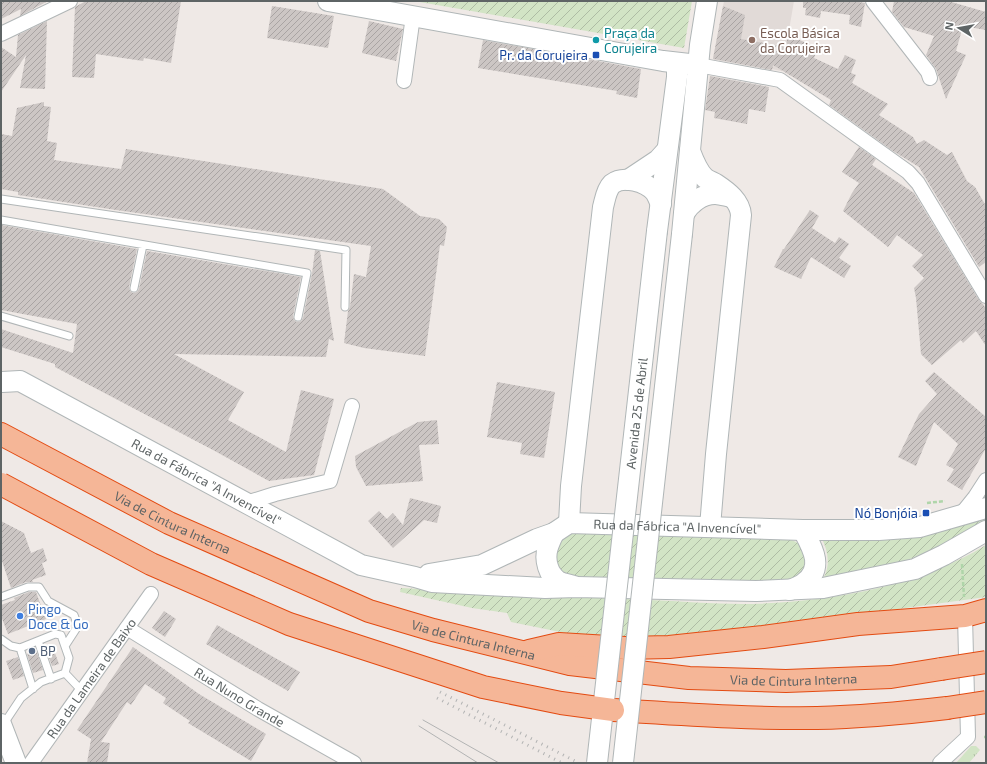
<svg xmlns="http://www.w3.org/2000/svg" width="987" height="764" font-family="'Exo 2',sans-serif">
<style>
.education{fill:#e1dad7}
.grass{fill:url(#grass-tufts)}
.garden{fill:url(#garden-furrows)}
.building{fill:url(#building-hatch)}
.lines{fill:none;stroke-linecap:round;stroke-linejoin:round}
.lane-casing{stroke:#b1b6b7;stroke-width:9}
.street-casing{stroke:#b1b6b7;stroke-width:16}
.secondary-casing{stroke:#b0b6b7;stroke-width:22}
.highway-casing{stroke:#e34b12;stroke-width:24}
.path{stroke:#afd5a9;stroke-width:2.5;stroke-dasharray:4 2;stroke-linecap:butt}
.lane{stroke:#fff;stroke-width:7}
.street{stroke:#fff;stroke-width:14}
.secondary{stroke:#fff;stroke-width:20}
.highway{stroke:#f5b697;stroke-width:22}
.tram{stroke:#b2b3b3;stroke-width:1}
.rail{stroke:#b2b3b3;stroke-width:3;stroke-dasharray:1 5;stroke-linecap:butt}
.secondary-bridge-casing{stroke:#b0b6b7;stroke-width:22;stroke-linecap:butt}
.highway-bridge-casing{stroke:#e34b12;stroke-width:24;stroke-linecap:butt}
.secondary-bridge{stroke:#fff;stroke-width:20}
.highway-bridge{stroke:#f5b697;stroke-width:22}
.culture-dot{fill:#0f9aa8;stroke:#fff;stroke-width:1.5}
.education-dot{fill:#8d6e63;stroke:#fff;stroke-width:1.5}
.transit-dot{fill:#1a4fb4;stroke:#fff;stroke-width:1.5}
.shop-dot{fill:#3f7fe0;stroke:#fff;stroke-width:1.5}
.service-dot{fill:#5c6f8a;stroke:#fff;stroke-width:1.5}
.labels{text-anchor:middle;stroke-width:4;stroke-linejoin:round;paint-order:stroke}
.culture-label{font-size:13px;fill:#0d838f;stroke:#fff;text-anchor:start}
.education-label{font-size:13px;fill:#785e54;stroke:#fff;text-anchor:start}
.transit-label{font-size:13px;fill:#164399;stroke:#fff;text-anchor:end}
.street-label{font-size:13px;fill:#5e6465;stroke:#fff}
.shop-label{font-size:13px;fill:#366cbe;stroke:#fff;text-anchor:start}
.service-label{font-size:13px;fill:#4e5e75;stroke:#fff;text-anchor:start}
</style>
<defs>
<pattern id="grass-tufts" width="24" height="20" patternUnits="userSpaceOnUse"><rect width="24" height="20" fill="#d2e4c5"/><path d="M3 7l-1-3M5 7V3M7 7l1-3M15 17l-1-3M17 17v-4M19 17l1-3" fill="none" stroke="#aebca4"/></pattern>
<pattern id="garden-furrows" width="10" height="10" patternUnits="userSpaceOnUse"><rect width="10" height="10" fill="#d2e4c5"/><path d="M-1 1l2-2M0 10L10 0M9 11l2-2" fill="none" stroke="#aebca4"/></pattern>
<pattern id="building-hatch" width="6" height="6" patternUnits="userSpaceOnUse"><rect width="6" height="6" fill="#ccc6c4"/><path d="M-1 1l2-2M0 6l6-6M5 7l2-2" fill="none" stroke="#a9a4a3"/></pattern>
</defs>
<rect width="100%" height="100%" fill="#efe9e6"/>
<path class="education" d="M724 1H794L782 71 713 58Z"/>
<path class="grass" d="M971 746H976L980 750 969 763H956Z"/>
<path class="garden" d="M414 1H692L684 48Z
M986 512V521L936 548 884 570 821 582C831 568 829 552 821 537Z
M579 530 784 538C787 539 793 540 796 542 809 550 808 569 797 579 794 581 789 582 785 583L572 577C554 570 556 565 553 548L562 536Z
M986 545V597L759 628 646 639 570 634 511 622 507 613 472 608 400 592 401 588C484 592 566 597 649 600 680 601 711 604 742 604 824 603 916 588 986 545Z"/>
<path class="building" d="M1 1H48L20 16 21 9 1 19Z
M86 1H181L171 63 144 58 143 61 96 54 94 78 72 77 75 7Z
M803 1H853L865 3 861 27 849 24 850 15 821 11 820 18 805 15 806 8H803Z
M894 1H948L986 12V30L963 26 956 51 966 55 946 99 936 69 926 55 934 36 904 27 892 12Z
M272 6 334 16 328 48 267 38Z
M723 6 745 15 741 39 786 47 788 35 818 48 814 58 838 69 845 55 856 60 851 73 856 75 852 83 888 104 879 115 913 137 917 144 924 140 947 155 952 152 967 181 975 187 986 206V262L979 267 919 167 893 151 829 105 831 100 773 65 772 70 713 59Z
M47 21 45 89 20 88 26 55 1 92V47L16 57 18 35Z
M369 21 403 29 396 61 362 53Z
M483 40 641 69 637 98 616 94 617 91 478 68Z
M710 76 769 87 765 112 749 109 747 124 714 118 715 112 705 110Z
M44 102V106L51 107 47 141 57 143 54 160 121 169 126 149 242 167 383 189 420 216 439 219 447 227 444 246 440 245 425 356 364 348 344 343 348 311 350 307 354 274 366 277 371 246 116 210 18 195V192L1 189V134L12 136 17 108Z
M859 147 876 159 872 165 914 193 979 300 983 304 986 309V346L976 331 963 343 961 340 932 365 921 354 916 298 914 288 924 278 912 266 923 255 897 235 888 247 843 211 852 193 859 183 842 172Z
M810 210 819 216 812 228 835 243 839 237 849 244 839 258 851 266 844 278 811 257 801 279 774 267 783 249H784Z
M1 225 137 249 129 287 130 291 133 293 137 292 139 289 147 251 301 277 293 316 294 320 297 322 301 321 303 318 312 274 315 250 320 251 334 341 329 339 326 357 174 354 244 392 228 420 286 452 301 390 334 399 314 475 269 481 213 450 55 367V364L1 347V329L73 353 77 324 1 310Z
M934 372 986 417V448L962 490 947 481 954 469 946 465 958 444 934 422 916 466 898 457 919 414 937 394 925 381Z
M497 382 555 392 544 458 520 454 522 443 487 437Z
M437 420 439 444 419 445 423 481 366 486 356 467 355 456 418 422Z
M410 498 441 506 437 523 424 520 393 548 368 521 379 511 387 519 393 513 403 525Z
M1 521 24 533 31 553 43 548 47 561 42 563 46 575 32 580 33 582H26L11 588 1 558Z
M29 592H36L46 619 8 634 1 616V605L15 600 14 598Z
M164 611 176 619 165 637 152 628Z
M217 625 300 672 288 691 206 644Z
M52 645 59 664 52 666 45 647Z
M133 647 199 694 266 734 251 761 188 723 190 721 163 703 166 698 145 684 131 705 127 702 101 742 110 743 107 763H87L91 739 77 730Z
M36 650 43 670 33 673 27 654Z
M18 657 24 676 13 680 6 661Z"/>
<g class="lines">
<g class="lane-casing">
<path id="lane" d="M1 199 346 250 345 307
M1 220 307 273 298 317
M134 288 143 245
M1 316 69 336
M1 597 28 587H39L48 601 74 615 78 626 65 646
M1 639 11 646 20 648 55 634 61 635 69 658 65 673 41 682 21 698 3 725
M38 641 51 679
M20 648 33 689
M65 673 82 691"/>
</g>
<g class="street-casing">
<g id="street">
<path d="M873 1 928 72 930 78"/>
<path d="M1 34 70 1"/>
<path d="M698 65 780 80 908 172 918 183 986 296"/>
<path d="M404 81 413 16"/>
<path d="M246 503 275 494 330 481 352 406"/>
<path d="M959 517 975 497 986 480"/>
<path id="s1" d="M127 628 258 709 354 763"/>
<path id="s2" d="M31 763 151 594"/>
<path d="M940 763 968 737 965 616H972"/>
</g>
</g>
<g class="secondary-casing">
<g id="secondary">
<path d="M328 1 663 61 698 65"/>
<path d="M690 151C693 159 698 172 705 178 709 181 713 182 716 184 728 192 740 201 741 215L716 454 710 527"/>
<path d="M628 180 658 160 667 150"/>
<path d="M684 214C690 203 702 194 715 194 720 194 726 196 731 197"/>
<path d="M657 231 677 77V63"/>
<path d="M682 234 700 45 707 1"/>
<path id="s3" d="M2 382 20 381 361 565 415 577 432 582 545 588 576 587 756 591 823 588 915 569 944 555 986 531"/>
<path d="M569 523 571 486 603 207C605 200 606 190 612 184 624 175 646 182 655 192 657 195 659 200 661 204"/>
<path d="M554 533C547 547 543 557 550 572 552 575 555 579 558 581 563 584 569 584 574 586"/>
<path id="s4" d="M429 574 482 565 537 539 554 533 569 523 803 530H879L920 527 986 508"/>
<path d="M790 590C795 588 800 586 804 583 825 568 812 547 803 530"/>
<path d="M1 724 16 763"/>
</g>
</g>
<g class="highway-casing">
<g id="highway">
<path id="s5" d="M1 434 169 523 369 611 433 630 570 664 689 678 786 681 891 677 941 669"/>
<path d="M529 651 559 644 625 648 669 647 763 637 858 624 965 616 986 610"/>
<path d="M613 710C681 714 749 719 817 718 860 717 904 713 947 708"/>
</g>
</g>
<path class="path" d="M927 503 945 501
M962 564 964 597
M984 737H986"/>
<use href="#lane" class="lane"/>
<use href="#street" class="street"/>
<use href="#secondary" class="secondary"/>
<use href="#highway" class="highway"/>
<path class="tram" d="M423 720 499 763
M419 726 478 763"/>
<path class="rail" d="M440 692 579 763
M437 698 562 763"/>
<g class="secondary-bridge-casing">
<g id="secondary-bridge">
<path id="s6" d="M597 763 657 231"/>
<path d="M623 763 682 234"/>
</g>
</g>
<g class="highway-bridge-casing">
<path id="highway-bridge" d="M1 484 151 564 289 624 483 687 561 703 613 710
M941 669 986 662
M947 708 986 702"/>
</g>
<use href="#secondary-bridge" class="secondary-bridge"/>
<use href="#highway-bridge" class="highway-bridge"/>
</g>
<circle class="culture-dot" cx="596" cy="40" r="4"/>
<circle class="education-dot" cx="752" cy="40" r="4"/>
<g class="transit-dot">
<rect x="592" y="51" width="8" height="8" rx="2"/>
<rect x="922" y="509" width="8" height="8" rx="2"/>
</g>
<circle class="shop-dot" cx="20" cy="616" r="4"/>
<circle class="service-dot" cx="32" cy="651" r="4"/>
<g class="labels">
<g class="culture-label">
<text x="604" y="38">Praça da<tspan x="604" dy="15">Corujeira</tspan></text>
</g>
<g class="education-label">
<text x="760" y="38">Escola Básica<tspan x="760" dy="15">da Corujeira</tspan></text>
</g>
<g class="transit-label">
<text x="588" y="60">Pr. da Corujeira</text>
<text x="918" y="518">Nó Bonjóia</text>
</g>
<g class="street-label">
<text dy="5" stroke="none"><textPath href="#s6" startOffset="352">Avenida 25 de Abril</textPath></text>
<text dy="5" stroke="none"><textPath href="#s3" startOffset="230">Rua da Fábrica "A Invencível"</textPath></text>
<text dy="5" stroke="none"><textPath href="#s5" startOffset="193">Via de Cintura Interna</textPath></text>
<text dy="5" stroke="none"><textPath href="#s4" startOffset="259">Rua da Fábrica "A Invencível"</textPath></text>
<text dy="5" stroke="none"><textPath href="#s5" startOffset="517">Via de Cintura Interna</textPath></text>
<text dy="5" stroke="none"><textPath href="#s2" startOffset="104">Rua da Lameira de Baixo</textPath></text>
<text dy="5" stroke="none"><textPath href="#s5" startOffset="841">Via de Cintura Interna</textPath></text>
<text dy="5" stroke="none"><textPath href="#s1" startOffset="132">Rua Nuno Grande</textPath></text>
</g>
<g class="shop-label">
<text x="28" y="614">Pingo<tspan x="28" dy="15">Doce &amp; Go</tspan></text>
</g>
<g class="service-label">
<text x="40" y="656">BP</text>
</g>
</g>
<rect width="987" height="764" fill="none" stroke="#5e6465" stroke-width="4"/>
<g transform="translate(959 28) rotate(281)" stroke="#ffffff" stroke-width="3" paint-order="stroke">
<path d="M0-3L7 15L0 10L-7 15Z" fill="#5e6465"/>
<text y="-6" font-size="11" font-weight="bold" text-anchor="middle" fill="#5e6465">N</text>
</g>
</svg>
